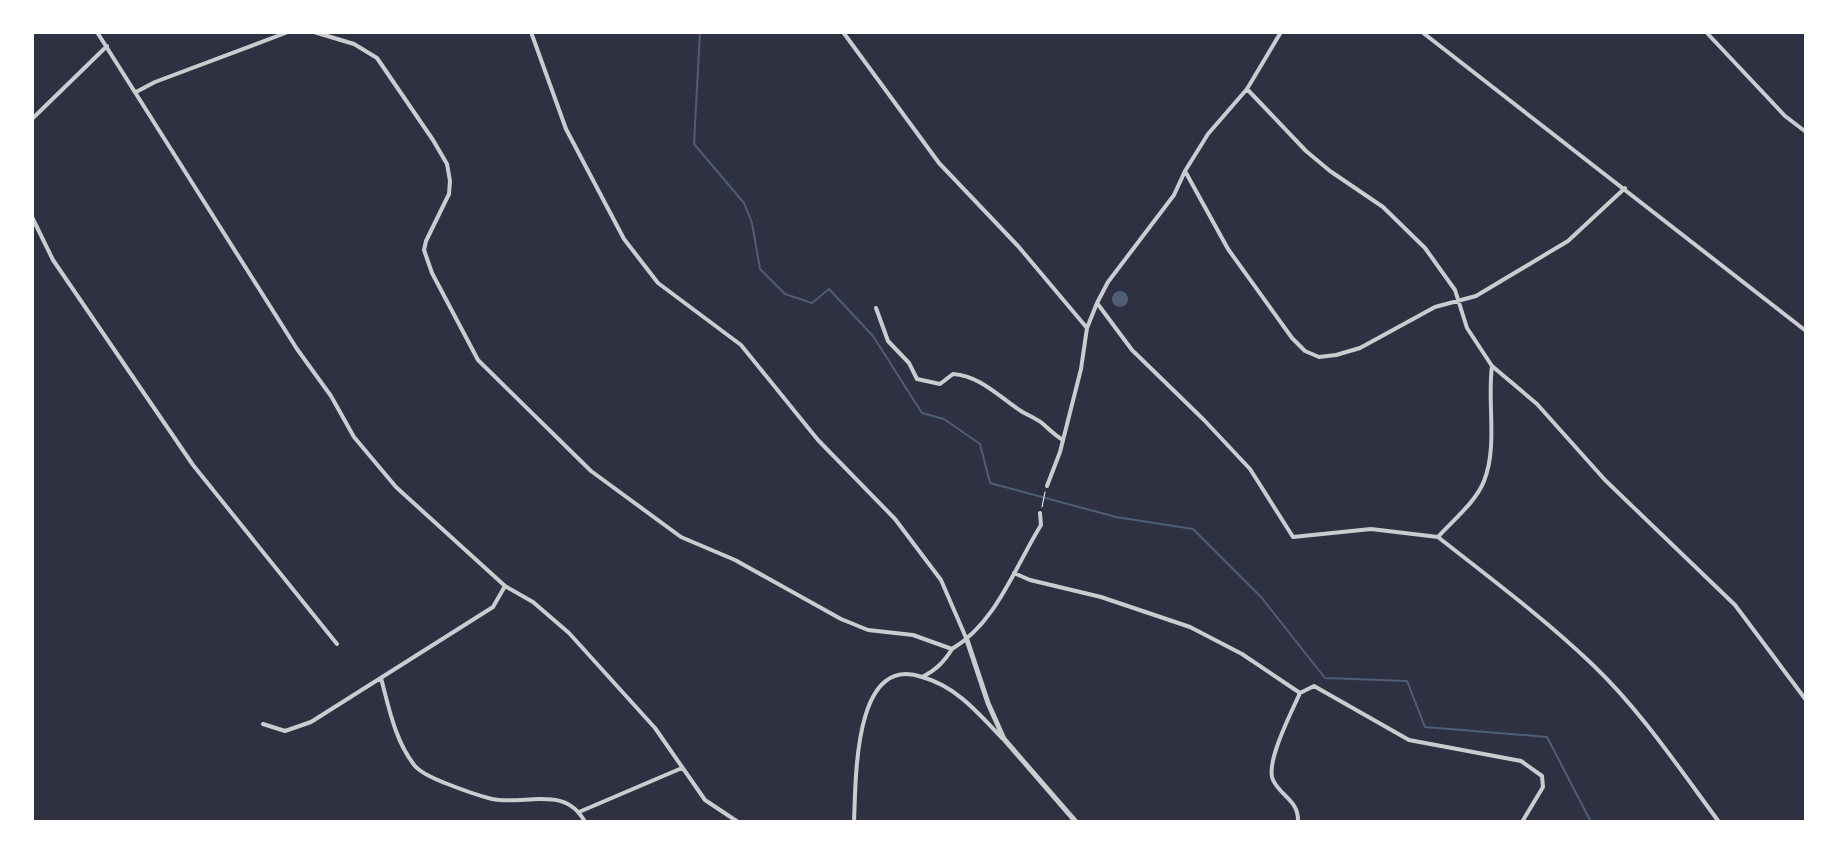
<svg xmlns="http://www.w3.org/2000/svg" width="1838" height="854" font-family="'Fira Sans',sans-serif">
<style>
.water{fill:#4f5d75}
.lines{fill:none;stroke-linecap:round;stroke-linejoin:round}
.stream{stroke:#4f5d75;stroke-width:2}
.path{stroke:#fff;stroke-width:1}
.minor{stroke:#caccd0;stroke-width:4}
.tertiary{stroke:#caccd0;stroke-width:5}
</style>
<rect width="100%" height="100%" fill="#2d3142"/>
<path class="water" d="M1112 299a8 8 0 1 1 16 0a8 8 0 1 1-16 0Z"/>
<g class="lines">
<path class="stream" d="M700 32 694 144 744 203 752 223 760 269 785 294 812 303 829 289 873 336 922 413 944 419 980 444 990 483 1116 517 1193 529 1261 597 1325 678 1407 681 1425 727 1547 737 1591 822"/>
<path class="path" d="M1042 507 1045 492"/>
<path class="minor" d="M97 32 297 349 331 396 354 437 396 487 505 586 533 602 569 633 655 728 705 800 738 822
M314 32 354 44 377 58 433 140 447 164 450 181 449 194 426 241 424 250 432 273 478 360 591 471 681 537 735 560 841 619 868 630 913 635 952 649C996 623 1015 567 1041 525L1040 513
M531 32 566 129 624 239 658 283 741 345 818 440 895 519 941 580 967 640
M843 32 939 163 1018 246 1087 328
M1422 32 1806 331
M1706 32 1785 116 1806 132
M1247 89 1306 151 1330 171 1383 207 1425 248 1455 290 1467 328 1492 366 1537 404 1605 480 1735 605 1806 700
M136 92 155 82 288 32
M32 119 107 46
M1185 171 1228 249 1292 338 1305 351 1319 357 1336 355 1360 348 1435 307 1476 296 1568 241 1625 188
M32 217 53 260 193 465 337 644
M1097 303 1132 350 1204 420 1250 469 1293 537 1371 529 1438 537 1443 541C1494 581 1546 620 1593 665 1641 711 1679 768 1719 822
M876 308 888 341 909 363 917 379 940 384 953 374C981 376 999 397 1021 411 1027 415 1036 418 1042 423 1049 429 1054 435 1063 440
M1047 486 1060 452 1081 369 1087 328 1097 303 1108 282 1174 195 1185 171 1208 134 1247 89 1281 32
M1438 537C1452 521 1476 502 1484 481 1498 446 1487 402 1492 366
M1014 573 1030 580 1101 597 1190 627 1242 654 1300 693 1314 686 1409 740 1521 761 1542 776 1543 787 1522 822
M922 677C956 686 979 714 1002 738
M381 678C389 708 395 741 415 766 422 774 435 779 445 783 460 789 476 795 492 799 524 806 565 784 585 822
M263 724 285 731 311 722 493 607 505 586
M579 812 682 768
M854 822C856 781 853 653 922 677 936 670 944 662 952 649
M1298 822C1299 800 1281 797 1273 780 1265 763 1292 711 1300 693"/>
<path class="tertiary" d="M967 640 988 703 1004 739 1076 822"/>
</g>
<rect width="1838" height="854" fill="none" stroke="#ffffff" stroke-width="68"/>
</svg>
